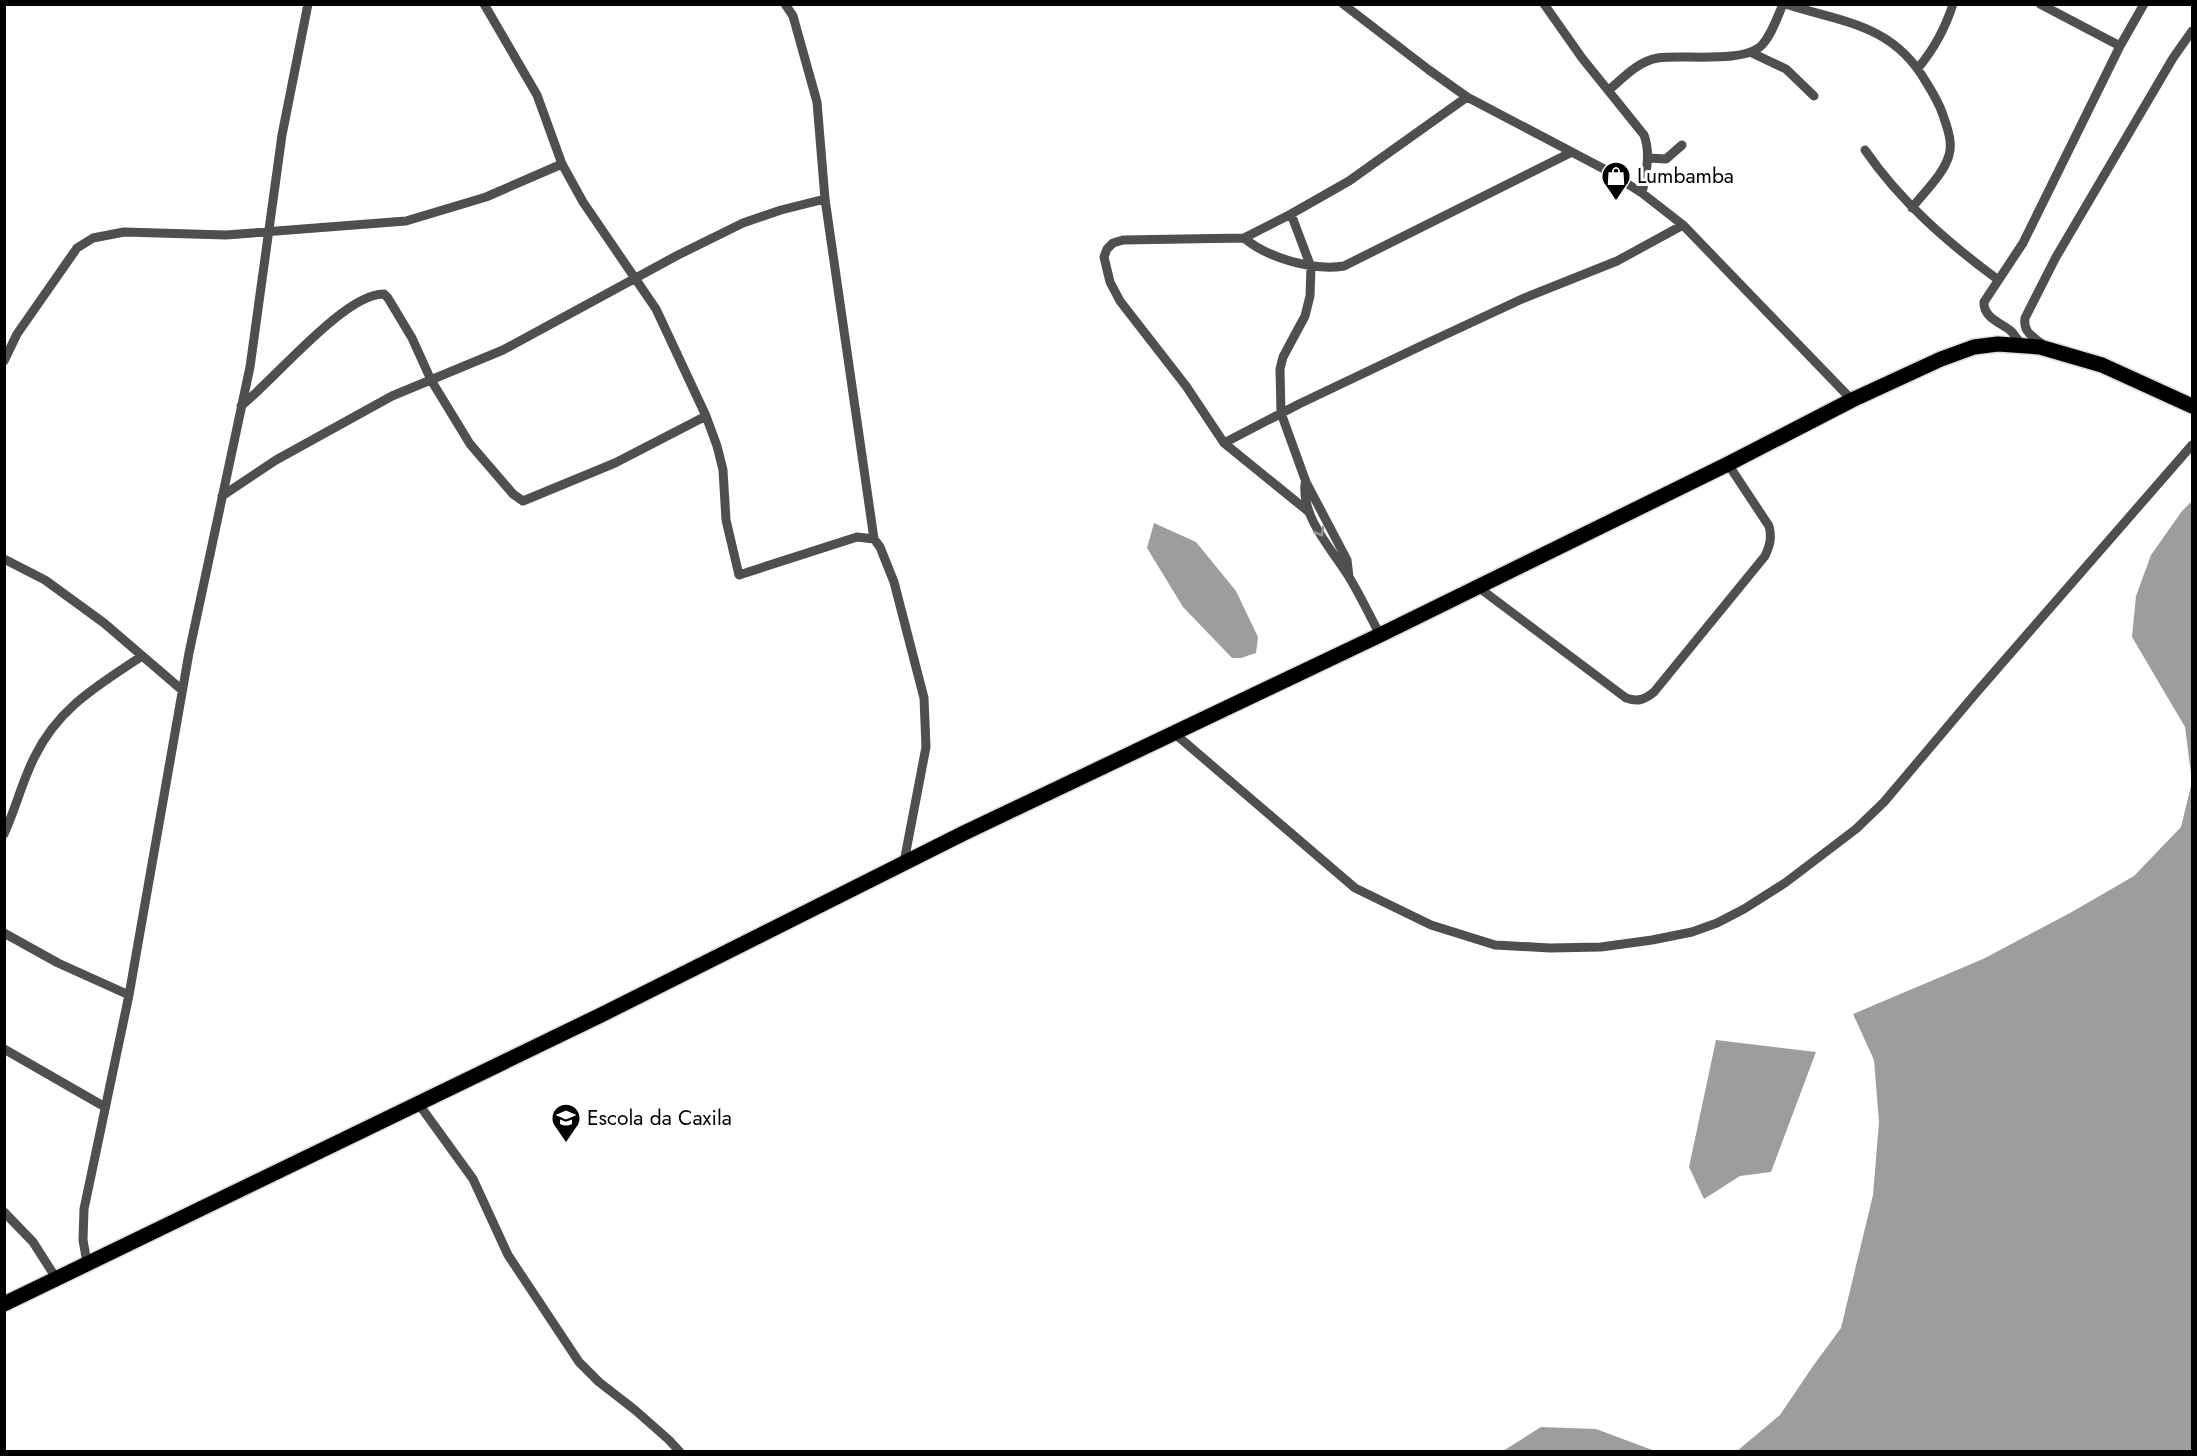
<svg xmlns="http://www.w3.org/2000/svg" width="2197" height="1456" font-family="Jost,sans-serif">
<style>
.water{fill:#9d9d9d}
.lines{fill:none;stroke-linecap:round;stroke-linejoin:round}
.primary-casing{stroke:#dbdbdb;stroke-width:18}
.street{stroke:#4f4f4f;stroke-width:9}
.primary{stroke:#000;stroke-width:15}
.oneway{stroke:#959595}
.labels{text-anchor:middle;stroke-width:6;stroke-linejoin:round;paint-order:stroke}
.poi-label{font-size:21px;fill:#000;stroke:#fff;text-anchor:start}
</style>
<rect width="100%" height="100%" fill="#fff"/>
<path class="water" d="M2192 501V1451H1737L1780 1415 1813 1366 1841 1328 1873 1195 1879 1122 1874 1060 1853 1014 1983 959 2070 913 2134 876 2181 827 2192 782 2185 727 2132 637 2136 596 2151 555 2182 511Z
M1154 523 1196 542 1236 591 1258 637 1256 653 1241 658H1232L1183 607 1147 548Z
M1716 1040 1816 1052 1771 1172 1740 1176 1704 1199 1689 1167Z
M1541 1427 1596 1429 1655 1451H1503Z"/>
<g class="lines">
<g class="primary-casing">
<path id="primary" d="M4 1304 601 1015 964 833 1380 635 1728 464 1852 400 1941 359 1974 347 1998 344 2040 347 2102 365 2192 406"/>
</g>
<path class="street" d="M484 4 537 95 562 164 583 202 656 309 706 416 717 446 723 470 726 520 739 575 857 537 874 539 880 547 894 582 924 698 926 747 904 862
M785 4 793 16 817 102 825 199 874 539
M1343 4 1429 70 1467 97 1604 169 1642 193 1683 225 1852 400
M1544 4 1582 58 1644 135C1651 154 1646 173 1642 193
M1785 4C1842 22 1893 24 1926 82 1933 93 1939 103 1943 115 1947 127 1953 142 1949 155 1944 174 1924 192 1912 208
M2040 4 2120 46
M1750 52 1786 69 1814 96
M1918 68C1935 48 1945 29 1953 4
M1609 90C1623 78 1638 61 1658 58 1682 54 1744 64 1762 45 1772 34 1777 18 1783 4
M1865 150C1900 201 1947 242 1997 279
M1648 158 1666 159 1682 145
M1291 214 1311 267 1310 296 1305 316 1283 357 1280 369 1281 413 1306 482 1347 560 1349 577
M1244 238C1268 258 1313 271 1344 266L1572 152
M2021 344C2018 340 2015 336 2012 332 2002 323 1983 318 1984 302L2023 243 2120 46 2144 4
M2043 345C2033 336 2023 333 2025 318L2056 257 2173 58 2192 31
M4 361 17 334 77 248 93 238 124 232 226 235 406 221 486 197 562 164
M241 406C274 380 345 293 384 294L388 298 412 338 431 380 470 444 513 494 523 501 615 463 706 416
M1224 443 1299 404 1423 345 1522 299 1617 261 1683 225
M1305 484C1302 519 1332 549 1349 577 1360 595 1370 616 1380 635
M222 496 276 460 392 396 503 350 678 255 743 223 781 210 825 199
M1309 512 1224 443 1186 386 1120 301 1110 282 1104 257 1107 249 1113 243 1123 240 1244 238 1291 214 1349 181 1467 97
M4 559 45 580 104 623 182 690
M1478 587 1626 698C1638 702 1644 700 1654 692L1765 556C1770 545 1772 538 1769 526L1728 464
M1174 733 1355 888 1431 925 1495 945 1550 948 1601 947 1652 940 1692 932 1717 923 1744 909 1785 883 1856 829 1884 802 1976 693 2192 445
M4 834C16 808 22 781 35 756 59 707 99 685 142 656
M4 933 58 963 129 995
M4 1049 105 1107
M418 1103 473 1179 508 1255 579 1362 599 1382 635 1410 669 1440 680 1452
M4 1212 33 1242 56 1278
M87 1263 83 1240 84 1209 129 995 189 653 250 367 282 135 308 4"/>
<use href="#primary" class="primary"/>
</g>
<defs><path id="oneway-chevron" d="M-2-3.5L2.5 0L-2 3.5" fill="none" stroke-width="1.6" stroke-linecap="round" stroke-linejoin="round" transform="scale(1.5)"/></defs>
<use class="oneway" href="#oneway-chevron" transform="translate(1320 532) rotate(61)"/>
<defs>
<g id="shop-pin" transform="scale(1.5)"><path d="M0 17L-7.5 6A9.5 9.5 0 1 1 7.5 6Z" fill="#000" stroke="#fff"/><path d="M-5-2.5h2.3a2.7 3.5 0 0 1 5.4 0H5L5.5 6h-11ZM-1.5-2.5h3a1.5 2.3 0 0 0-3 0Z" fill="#fff"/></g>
<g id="school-pin" transform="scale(1.5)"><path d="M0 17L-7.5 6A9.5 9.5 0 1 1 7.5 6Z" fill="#000" stroke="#fff"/><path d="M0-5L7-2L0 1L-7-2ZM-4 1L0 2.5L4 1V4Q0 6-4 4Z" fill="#fff"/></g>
</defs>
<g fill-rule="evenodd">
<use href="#shop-pin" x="1616" y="176"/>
<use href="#school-pin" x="566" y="1118"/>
</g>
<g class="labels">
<g class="poi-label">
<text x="1637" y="183">Lumbamba</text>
<text x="587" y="1125">Escola da Caxila</text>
</g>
</g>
<rect width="2197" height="1456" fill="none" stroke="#000000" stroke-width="12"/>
</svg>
